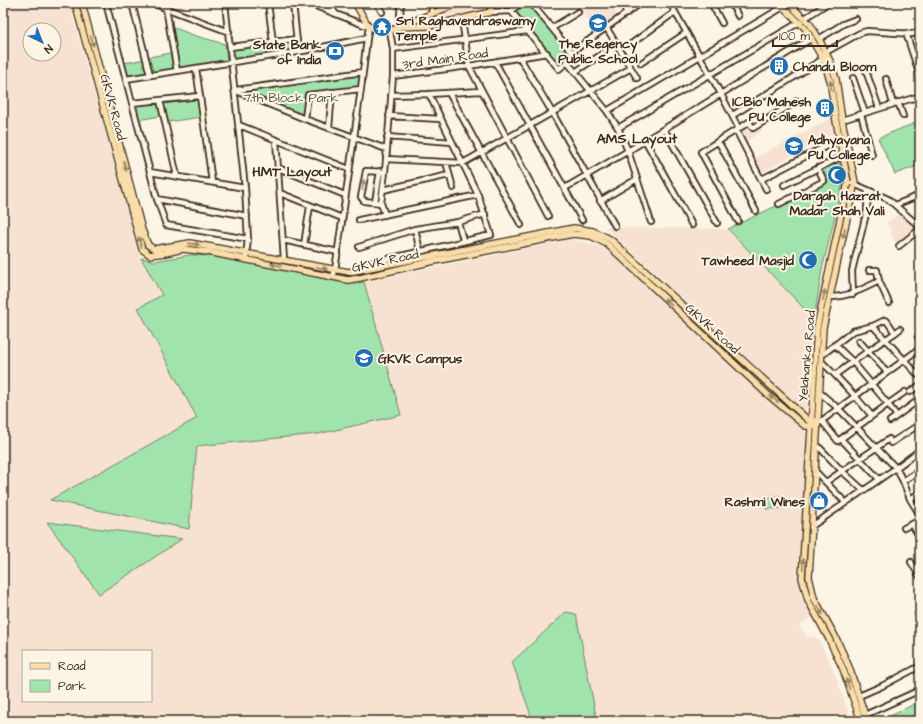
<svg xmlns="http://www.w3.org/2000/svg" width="923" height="724" font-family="'Architects Daughter',sans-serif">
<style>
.built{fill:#f7e2d1;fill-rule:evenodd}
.green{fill:#a1e3ad;stroke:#6e8666}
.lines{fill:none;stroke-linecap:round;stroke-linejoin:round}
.minor-casing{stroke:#3b2a1e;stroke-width:8}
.major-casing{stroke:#3b2a1e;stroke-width:8}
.minor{stroke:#fcf5e5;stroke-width:4.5}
.major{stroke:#f9deab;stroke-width:5.5}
.oneway{fill:#9a8464}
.oneway2{fill:#9c9082}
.labels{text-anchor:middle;stroke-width:4;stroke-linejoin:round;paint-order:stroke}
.poi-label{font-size:13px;font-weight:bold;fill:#3b2a1e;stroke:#fcf5e5;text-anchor:start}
.street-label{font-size:13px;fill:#3b2a1e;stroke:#fcf5e5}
.park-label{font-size:13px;fill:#545842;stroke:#fcf5e5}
.neighbourhood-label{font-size:14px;font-weight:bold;fill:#3b2a1e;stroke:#fcf5e5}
</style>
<rect width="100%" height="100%" fill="#fcf5e5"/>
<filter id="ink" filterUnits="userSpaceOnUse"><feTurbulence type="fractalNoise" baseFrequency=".025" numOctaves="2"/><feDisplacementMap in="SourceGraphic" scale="8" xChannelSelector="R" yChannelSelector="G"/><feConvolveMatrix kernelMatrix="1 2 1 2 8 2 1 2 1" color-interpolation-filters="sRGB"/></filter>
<g filter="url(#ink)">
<path class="built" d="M3 3H69L141 258 154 261 190 255 212 256 352 284 571 239 603 247 806 433 799 577 801 596 812 617 799 626 807 636 818 638 830 661 852 721H3ZM30 30H54V54H30ZM23 651H151V701H23Z
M468 3H487L488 10 435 19V16Z
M579 3H610L617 15 594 31Z
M831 118 833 134 762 172 754 158Z
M748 125 751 130 759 126 762 131 747 141 740 130Z
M901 212 920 229V248L912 238 899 249 890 234 893 232 886 223Z
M605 227 728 229 814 319 806 413Z"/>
<path class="green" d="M523 3H529L572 55 560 65 515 10Z
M172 27 196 36 225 44 227 61 178 68Z
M296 40 297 52 233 59 232 48Z
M171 53 174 68 152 73 149 57Z
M145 59 148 72 126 77 124 63Z
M361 73 360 88 307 94 304 117 239 91Z
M199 99 201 117 168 122 164 104Z
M159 100 161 116 138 120 135 104Z
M920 121V165L895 174 878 138Z
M838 160 843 177 842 187 822 270 814 319 728 229 826 182 821 168Z
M190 255 212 256 352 284 364 282 401 415 318 434 197 446 189 529 50 500 197 418 138 308 162 295 141 258 154 261Z
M772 496H785L786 508 766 509 765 500Z
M47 522 182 539 99 594Z
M566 612 576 614 597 721H533L512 662Z
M920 701V721H881Z"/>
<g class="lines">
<g class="minor-casing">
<path id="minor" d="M106 3 157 199 166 225 248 239
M132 3 150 75
M152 3 229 32
M225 3 245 188 248 239 246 256
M268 3 273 42
M293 3 298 52
M308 3 369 27 367 38 361 89 335 270 333 277
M329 3 335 13
M377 3 382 12
M531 3 574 55 567 62
M622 3 627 13
M670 3 721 94 739 129
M711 3 722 23
M731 3 738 16
M166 8 177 71
M511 11 521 3
M491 12 511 11 559 69 567 62 607 111 618 128 628 151 651 222
M431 14 433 3
M805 18 828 3
M462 20 469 66 548 216
M399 27 401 3
M606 27 637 78
M552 28 578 12
M906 33 920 76
M819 39 843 24 856 19
M631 44 675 12
M230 47 297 39
M393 49 528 31
M572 52 641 3
M824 53 860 33 867 31 912 34 920 32
M520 58 552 112 615 226
M495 62 582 220
M641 63 686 33
M196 68 212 182
M866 71 879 108
M575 72 602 54
M393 76 469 66 547 53
M853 78 865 113
M126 79 298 52 367 38
M886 79 893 104
M234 90 305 119 386 149
M236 90 363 72
M449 93 521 225
M391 95 429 94 481 91
M160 100 177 176
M898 102 903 116
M132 103 200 96
M607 111 783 7
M861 114 872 155
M733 115 823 59
M389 116 440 119
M305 119 308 95 361 89
M842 120 920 96
M239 125 349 169
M329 128 332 92
M618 128 800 22
M664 129 717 223
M736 130 766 189
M387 137 452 142
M276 140 284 260
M645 140 692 225
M718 141 756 211
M386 159 463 163 631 68
M446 162 453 188
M278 168 345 195
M150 172 245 188
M762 179 814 152 840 140
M852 183 888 199 920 227
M784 185 843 156
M565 188 628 151 812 38
M383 190 449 175
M280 193 342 218
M157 199 247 216
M600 201 637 179
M375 202 380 171
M381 203 364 201 361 197 366 171 385 172
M779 204 824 181 818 168
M895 205 920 195
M385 215 381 203 385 172 393 76V49L390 31
M359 220 478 195
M738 221 701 152 749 122 753 128 797 101
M458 222 463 240
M415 229 420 251
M283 240 338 252
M304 245 310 206
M899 246 920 229
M359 247 415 229 458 222 485 214
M362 265 491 235 478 195 429 94
M869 270H877L879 281
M853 294 852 271 867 210 868 190
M830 297C848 297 863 289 879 281L889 303
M873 326 920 377
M895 333 900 329
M920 336 918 337 920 341
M859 341 887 372
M835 345 853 362 888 404 905 392
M821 361 835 375 868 351 895 333 887 321 885 320 873 326 853 331 822 355
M910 392 920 385
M872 416 888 404 897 416
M822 421 838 441 872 416 855 396 835 375
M890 421 920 399
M820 422 915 352
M841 439 879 479
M816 444 842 471 863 490
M920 450 896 468 903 481 920 470
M815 471 845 502
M903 481 910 499
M826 482 889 439 891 443 920 424
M920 493 910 499 920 515
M920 520 912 524 920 538
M812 526 896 468 839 409 819 392
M904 528 912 524
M911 562 920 577
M918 614 920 617
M859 696 882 686 920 666
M865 715 920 690"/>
</g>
<g class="major-casing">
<path id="major" d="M75 3 142 249 150 255 165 253 183 249 208 252 348 280 360 278 430 262 573 234 591 236 607 244 767 394 805 426H817
M82 3 142 230 148 245 154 249 190 243 349 272 574 228 593 231 610 239 808 420 812 422H817
M355 3 369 27 390 31 399 27 430 26 491 12V3
M779 3 805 28 823 59 830 80 836 121 848 182 817 327 802 578 808 600 829 639 843 669 861 721
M788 3 810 24 819 39 831 63 836 79 842 120 855 182 823 328 809 577 814 598 835 636 849 667 867 721
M403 25 459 3"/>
</g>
<use href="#minor" class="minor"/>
<use href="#major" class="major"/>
</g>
<defs><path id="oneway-solid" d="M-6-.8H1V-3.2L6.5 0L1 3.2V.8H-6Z"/></defs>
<g class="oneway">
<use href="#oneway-solid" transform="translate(92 41) rotate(75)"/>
<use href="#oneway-solid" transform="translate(831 86) rotate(-99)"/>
<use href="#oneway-solid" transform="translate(125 166) rotate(75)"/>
<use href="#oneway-solid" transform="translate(844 233) rotate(102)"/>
<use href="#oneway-solid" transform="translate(140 242) rotate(-107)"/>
<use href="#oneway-solid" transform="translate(194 244) rotate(6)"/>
<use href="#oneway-solid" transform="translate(276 265) rotate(-169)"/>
<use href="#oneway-solid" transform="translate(322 268) rotate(11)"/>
<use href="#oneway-solid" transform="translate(824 295) rotate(-78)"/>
<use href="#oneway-solid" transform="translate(668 302) rotate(-137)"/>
<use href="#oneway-solid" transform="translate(774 399) rotate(-139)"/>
<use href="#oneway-solid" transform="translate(803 564) rotate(-87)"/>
<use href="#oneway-solid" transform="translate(820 610) rotate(61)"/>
<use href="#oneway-solid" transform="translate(848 684) rotate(-109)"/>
</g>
<use class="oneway2" href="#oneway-solid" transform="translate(363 185) rotate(-81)"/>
</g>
<defs>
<g id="school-disc" transform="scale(1)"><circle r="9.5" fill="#1f6fb2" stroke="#fcf5e5"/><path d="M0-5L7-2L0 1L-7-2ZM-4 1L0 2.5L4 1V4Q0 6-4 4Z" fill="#fff"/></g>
<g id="temple-disc" transform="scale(1)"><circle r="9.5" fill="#1f6fb2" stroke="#fcf5e5"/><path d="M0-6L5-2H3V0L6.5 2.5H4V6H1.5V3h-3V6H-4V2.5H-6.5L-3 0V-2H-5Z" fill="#fff"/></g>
<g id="bank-disc" transform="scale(1)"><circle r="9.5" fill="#1f6fb2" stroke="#fcf5e5"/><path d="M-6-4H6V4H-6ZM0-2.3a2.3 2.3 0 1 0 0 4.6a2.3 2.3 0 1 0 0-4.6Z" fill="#fff"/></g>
<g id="building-disc" transform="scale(1)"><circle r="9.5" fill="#1f6fb2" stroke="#fcf5e5"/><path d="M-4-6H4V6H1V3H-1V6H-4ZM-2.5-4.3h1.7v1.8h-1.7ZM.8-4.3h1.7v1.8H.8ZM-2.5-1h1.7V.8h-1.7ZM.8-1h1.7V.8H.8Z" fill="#fff"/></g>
<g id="university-disc" transform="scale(1)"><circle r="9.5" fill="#1f6fb2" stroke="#fcf5e5"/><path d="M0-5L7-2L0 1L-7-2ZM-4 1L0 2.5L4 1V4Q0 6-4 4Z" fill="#fff"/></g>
<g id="mosque-disc" transform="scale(1)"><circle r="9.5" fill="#1f6fb2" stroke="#fcf5e5"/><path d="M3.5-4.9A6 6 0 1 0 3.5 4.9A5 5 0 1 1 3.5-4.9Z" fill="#fff"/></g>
<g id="shop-disc" transform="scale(1)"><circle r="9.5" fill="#1f6fb2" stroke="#fcf5e5"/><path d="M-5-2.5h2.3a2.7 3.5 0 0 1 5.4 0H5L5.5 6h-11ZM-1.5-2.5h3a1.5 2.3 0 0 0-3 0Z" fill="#fff"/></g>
</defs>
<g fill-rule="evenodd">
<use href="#school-disc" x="598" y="23"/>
<use href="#temple-disc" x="382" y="27"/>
<use href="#bank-disc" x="335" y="51"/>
<use href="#building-disc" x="779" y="66"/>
<use href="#building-disc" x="825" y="108"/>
<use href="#university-disc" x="794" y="146"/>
<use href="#mosque-disc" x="837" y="175"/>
<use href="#mosque-disc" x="808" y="260"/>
<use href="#university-disc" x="364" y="358"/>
<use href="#shop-disc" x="819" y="501"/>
</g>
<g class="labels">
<g class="poi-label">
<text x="396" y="25">Sri Raghavendraswamy<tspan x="396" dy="15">Temple</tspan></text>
<text x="598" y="48" text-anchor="middle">The Regency<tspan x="598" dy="15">Public School</tspan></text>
<text x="321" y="49" text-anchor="end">State Bank<tspan x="321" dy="15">of India</tspan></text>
<text x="793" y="71">Chandu Bloom</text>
<text x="811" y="106" text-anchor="end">ICBio Mahesh<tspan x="811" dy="15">PU College</tspan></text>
<text x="808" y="144">Adhyayana<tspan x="808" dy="15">PU College</tspan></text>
<text x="837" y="200" text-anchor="middle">Dargah Hazrat<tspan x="837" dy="15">Madar Shah Vali</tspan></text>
<text x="794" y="265" text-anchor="end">Tawheed Masjid</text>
<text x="378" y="363">GKVK Campus</text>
<text x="805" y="506" text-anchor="end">Rashmi Wines</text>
</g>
<g class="street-label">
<text transform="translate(445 58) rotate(-8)" y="5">3rd Main Road</text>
<text transform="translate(114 107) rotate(75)" y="5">GKVK Road</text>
<text transform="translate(385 260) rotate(-12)" y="5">GKVK Road</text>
<text transform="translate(713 328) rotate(42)" y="5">GKVK Road</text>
<text transform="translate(806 356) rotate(-85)" y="5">Yelahanka Road</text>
</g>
<g class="park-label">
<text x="291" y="102">7th Block Park</text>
</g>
<g class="neighbourhood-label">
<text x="637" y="143">AMS Layout</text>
<text x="292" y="176">HMT Layout</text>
</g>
</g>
<rect width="923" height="724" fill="none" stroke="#fcf5e5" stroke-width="16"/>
<rect x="8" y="8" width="907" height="708" fill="none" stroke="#3b2a1e" stroke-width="1.5" filter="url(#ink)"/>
<rect x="22" y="650" width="130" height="52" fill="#fcf5e5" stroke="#afa495"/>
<rect x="30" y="663" width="20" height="6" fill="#f9deab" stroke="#afa495"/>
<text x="58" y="670" font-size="12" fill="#3b2a1e">Road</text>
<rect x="30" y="680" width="20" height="12" fill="#a1e3ad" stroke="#afa495"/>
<text x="58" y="690" font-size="12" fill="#3b2a1e">Park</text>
<g transform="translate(42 42) rotate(137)"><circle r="19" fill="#fcf5e5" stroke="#afa495"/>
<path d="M0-3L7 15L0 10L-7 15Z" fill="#1f6fb2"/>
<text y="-6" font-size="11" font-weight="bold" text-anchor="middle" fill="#3b2a1e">N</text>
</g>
<path d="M773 40v6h64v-6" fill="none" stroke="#3b2a1e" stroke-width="2"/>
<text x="779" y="40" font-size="12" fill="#3b2a1e" stroke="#fcf5e5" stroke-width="3" paint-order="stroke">100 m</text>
</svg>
